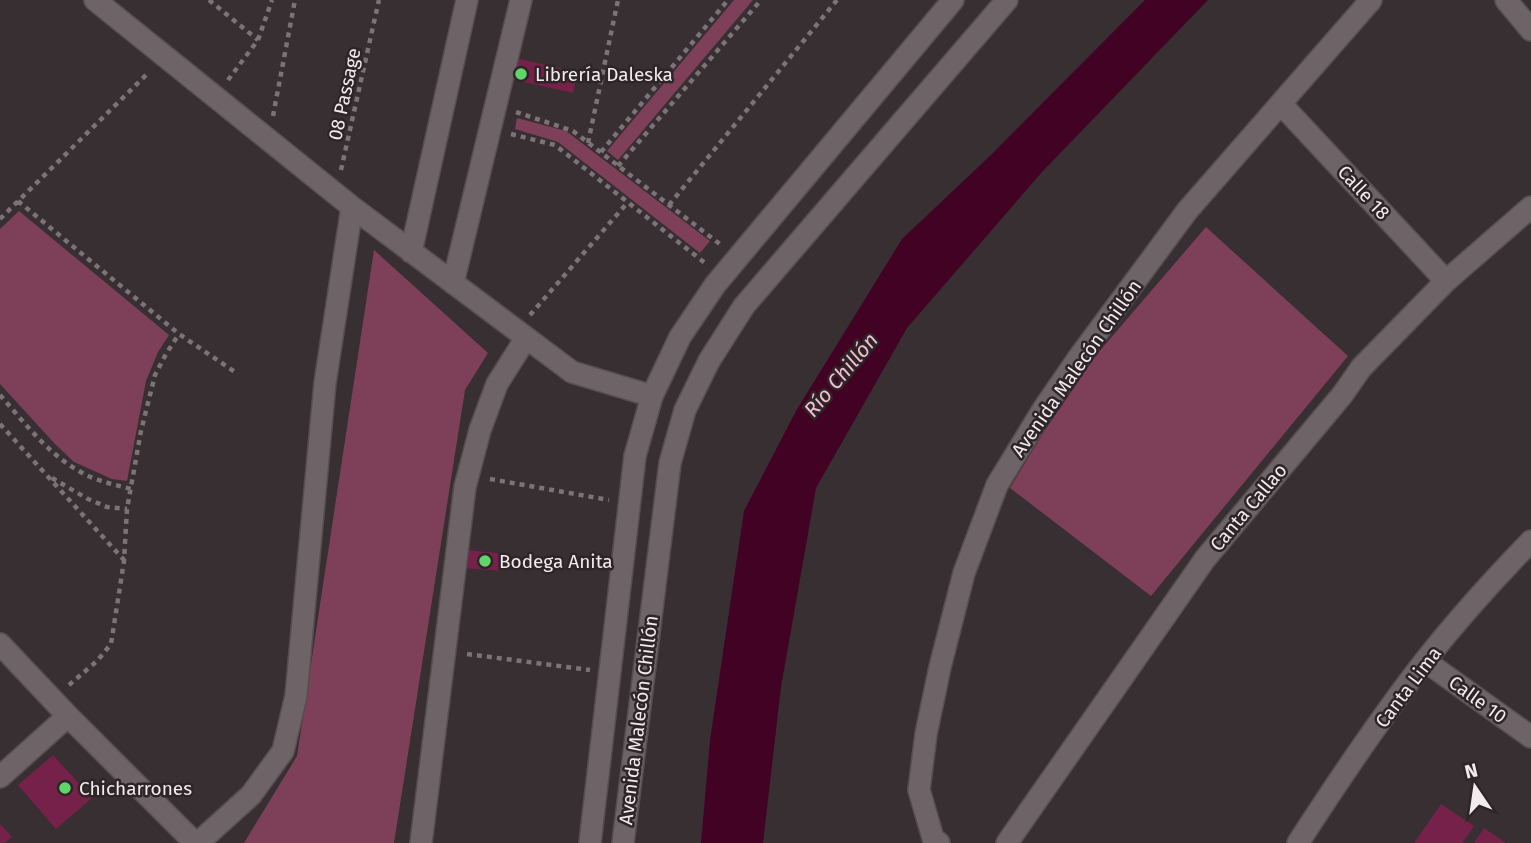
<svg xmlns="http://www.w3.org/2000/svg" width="1531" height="843" font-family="'Fira Sans',sans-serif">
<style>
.green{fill:#7e3f59}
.water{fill:#420224}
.building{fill:#762149}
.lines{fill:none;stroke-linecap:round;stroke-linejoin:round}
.street-casing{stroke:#564e51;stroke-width:24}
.secondary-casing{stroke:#564e51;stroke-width:24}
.path{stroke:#7b7376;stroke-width:4.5;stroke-dasharray:5 5;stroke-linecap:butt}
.street{stroke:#6e6367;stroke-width:21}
.secondary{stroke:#6e6367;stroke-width:21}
.poi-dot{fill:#60d56a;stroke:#2e2528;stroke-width:2.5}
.labels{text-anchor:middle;stroke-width:5;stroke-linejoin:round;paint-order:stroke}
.poi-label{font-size:19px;fill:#f2ebed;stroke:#2e2528;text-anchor:start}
.street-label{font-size:19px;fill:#f2ebed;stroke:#2e2528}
.water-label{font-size:21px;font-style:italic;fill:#f1bfd1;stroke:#2e2528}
</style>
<rect width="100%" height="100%" fill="#382f32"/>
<path class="green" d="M734 0H753L618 160 607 151Z
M517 118 566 131 710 241 700 253 558 142 515 129Z
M19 211 169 335 158 352 146 381 127 481 112 479 74 462 55 444 0 384V229Z
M1206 227 1348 356 1151 596 1010 488 1045 430 1097 354Z
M374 250 488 353 465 390 394 843H244L297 756Z"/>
<path class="water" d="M1145 0H1208L1042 172 907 328 816 488 781 687 763 843H701L710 740 744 511 796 411 902 239 991 155Z"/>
<path class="building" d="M515 58 578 72 573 93 511 79Z
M465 550 507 554 506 571 463 568Z
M53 755 92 798 56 829 18 785Z
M1441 804 1474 826 1462 843H1414Z
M0 824 12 837 5 843H0Z
M1484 828 1506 843H1474Z"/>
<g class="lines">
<g class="street-casing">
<path id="street" d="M95 0 352 207 572 372 652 396
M1506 0 1531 30
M1281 104 1446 281
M411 252 467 0
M453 283 521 0
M0 644 68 716 195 843
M1425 661 1531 737
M0 777 68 716
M198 843 251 795 283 751 296 696 325 383 352 207
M421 843 465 487 480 430 497 384 526 338
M939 843 933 838 919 790 926 734 940 667 964 573 997 485 1044 408 1077 360 1187 211 1371 0
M1007 843 1205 559 1343 394 1361 368 1446 281 1531 207"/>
</g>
<g class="secondary-casing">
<path id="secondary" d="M590 843 635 456 652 396 680 337 715 285 953 0
M623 843 670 463 685 410 709 361 744 306 1007 0
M1298 843C1338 781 1379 720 1424 662 1457 620 1494 579 1531 541"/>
</g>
<path class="path" d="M209 0 258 40
M228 80 258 40 272 0
M516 112 573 131 721 245
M273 116 295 0
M511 134 555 145 705 263
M588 143 618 0
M601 152 728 0
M618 166 761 0
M341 170 379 0
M18 201 179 334 235 372
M669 205 837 0
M0 219 149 72
M530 315 628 202
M0 395C24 422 47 453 79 471 95 481 113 484 131 489
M0 424 124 560
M52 478 88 499 107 507 127 509
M490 479 609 500
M467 654 590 670
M69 685 97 661 111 644 124 561 127 509 141 431 155 375 166 354 179 334"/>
<use href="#street" class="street"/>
<use href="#secondary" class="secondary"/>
</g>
<g class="poi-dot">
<circle cx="521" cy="74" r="7"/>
<circle cx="485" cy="561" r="7"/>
<circle cx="65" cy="788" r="7"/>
</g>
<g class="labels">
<g class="poi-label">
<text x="535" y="81">Librería Daleska</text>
<text x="499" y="568">Bodega Anita</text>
<text x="79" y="795">Chicharrones</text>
</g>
<g class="street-label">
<text transform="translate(344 94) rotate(-78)" y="7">08 Passage</text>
<text transform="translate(1364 192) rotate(47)" y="7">Calle 18</text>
<text transform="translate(1076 368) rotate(-55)" y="7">Avenida Malecón Chillón</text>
<text transform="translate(1248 507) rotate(-50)" y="7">Canta Callao</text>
<text transform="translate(1408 687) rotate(-53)" y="7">Canta Lima</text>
<text transform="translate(1478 699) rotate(36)" y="7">Calle 10</text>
<text transform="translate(638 720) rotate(-83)" y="7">Avenida Malecón Chillón</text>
</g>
<g class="water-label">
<text transform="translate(841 375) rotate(-50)" y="7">Río Chillón</text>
</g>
</g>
<g transform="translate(1475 787) rotate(347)" stroke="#2e2528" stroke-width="5" paint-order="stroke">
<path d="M0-5L12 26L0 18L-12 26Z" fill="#f2ebed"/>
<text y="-10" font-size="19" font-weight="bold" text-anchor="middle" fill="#f2ebed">N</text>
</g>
</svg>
